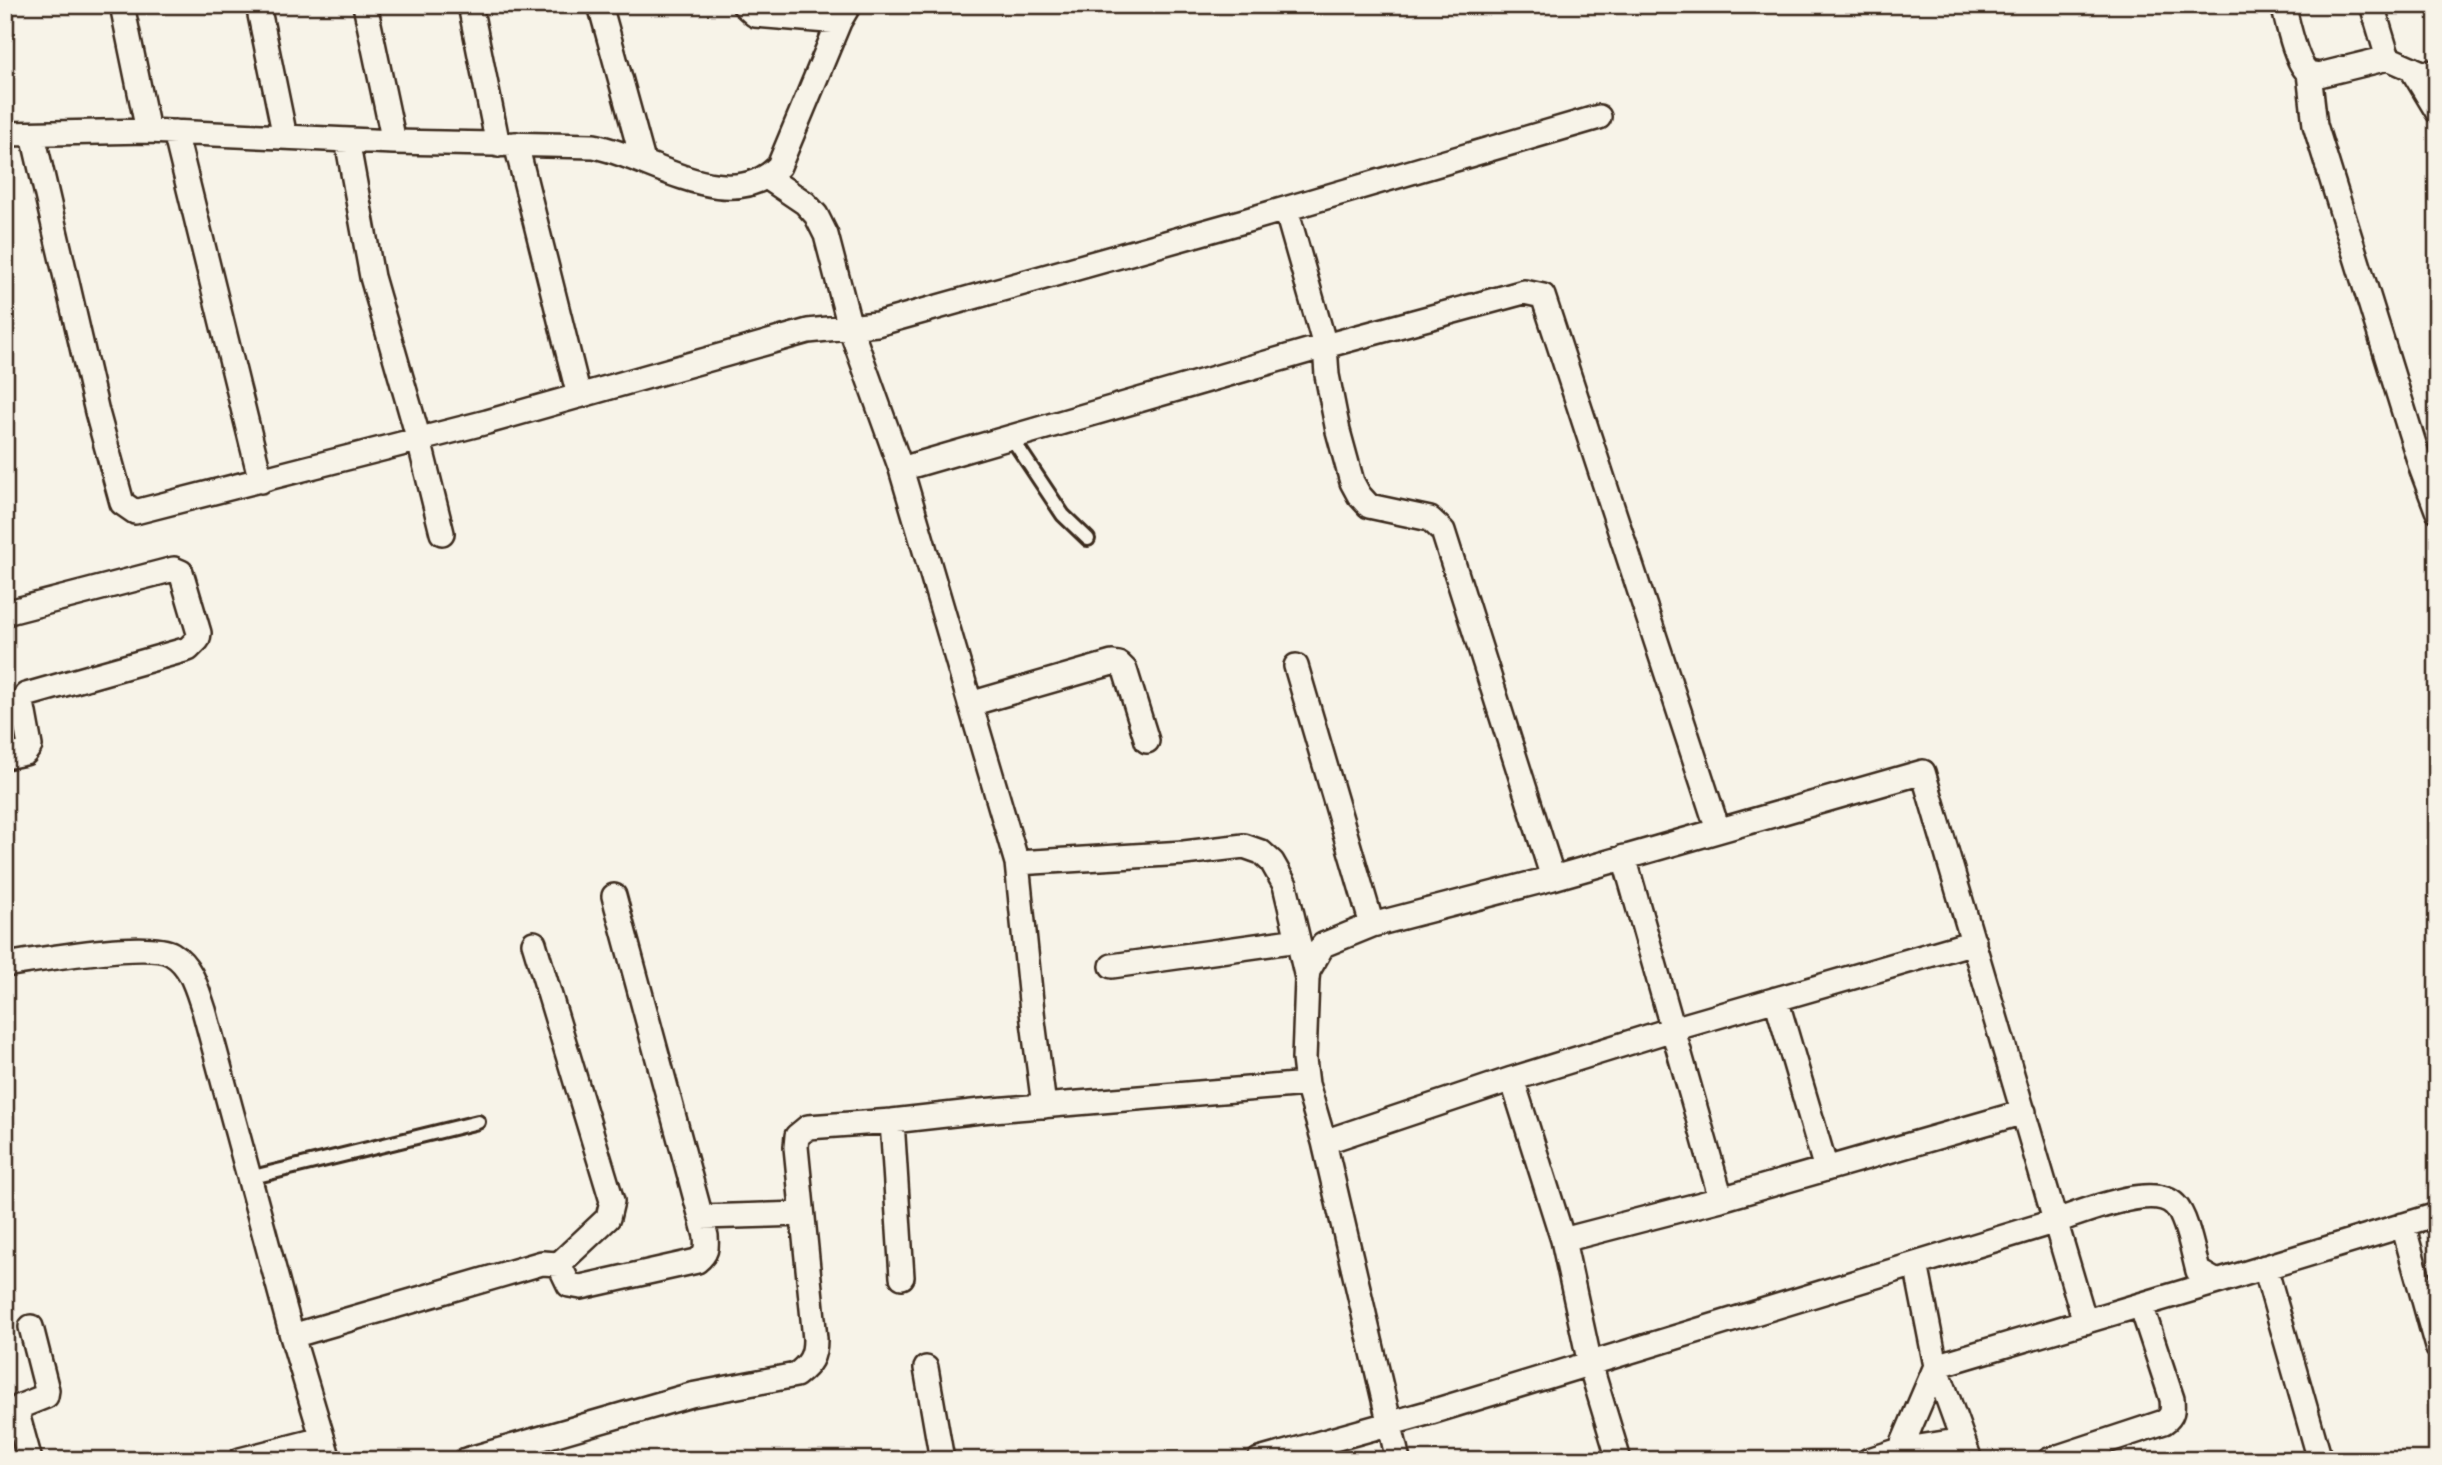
<svg xmlns="http://www.w3.org/2000/svg" width="2442" height="1465" font-family="Delius,sans-serif">
<style>
.lines{fill:none;stroke-linecap:round;stroke-linejoin:round}
.service-casing{stroke:#3b2a1e;stroke-width:18}
.minor-casing{stroke:#3b2a1e;stroke-width:28}
.service{stroke:#f7f3e8;stroke-width:12}
.minor{stroke:#f7f3e8;stroke-width:23}
</style>
<rect width="100%" height="100%" fill="#f7f3e8"/>
<filter id="ink" filterUnits="userSpaceOnUse"><feTurbulence type="fractalNoise" baseFrequency=".0143" numOctaves="2"/><feDisplacementMap in="SourceGraphic" scale="14" xChannelSelector="R" yChannelSelector="G"/><feConvolveMatrix kernelMatrix="1 2 1 2 8 2 1 2 1" color-interpolation-filters="sRGB"/></filter>
<g filter="url(#ink)">
<g class="lines">
<g class="service-casing">
<path id="service" d="M1011 437 1063 515 1088 539
M249 1178 478 1122"/>
</g>
<g class="minor-casing">
<path id="minor" d="M122 5 148 131
M258 5 285 137
M365 5 394 142
M470 5 498 145
M600 5 643 161
M744 5 755 15 839 22
M2283 5C2287 20 2296 64 2308 72 2311 74 2316 74 2319 75L2388 58
M2372 5 2388 58 2422 73 2437 72
M2411 68 2437 111
M2309 73 2315 125 2422 470 2437 510
M175 132 261 481
M5 134 148 131 394 142 594 146C651 157 729 217 779 166L839 22 849 5
M33 135 97 412 122 503 135 512 487 422 808 331 877 324 1244 221 1599 117
M347 140 372 277 419 440 442 533
M516 144 579 396
M768 178 805 203 816 215 826 235 850 327 901 469 1017 863 1033 1021 1044 1106
M1286 209 1325 346 1327 375 1338 431 1352 482 1359 495 1369 506 1430 519 1443 531 1553 878
M901 469 1325 346 1524 292 1543 296 1718 830
M5 613 174 569 181 572 199 633 198 639 188 649 26 695 22 702 30 746 25 753 5 757
M1296 666 1372 925
M970 704 1112 663 1119 664 1125 670 1147 741
M1624 857 1721 1199
M1017 863 1184 853 1244 846 1261 852 1272 862 1285 885 1307 978
M534 943 612 1201 608 1218 559 1264
M5 965C38 960 148 940 172 954 192 966 197 990 204 1010L292 1336 329 1460
M1112 966 1298 940
M1776 999 1826 1169
M1512 1079 1563 1240 1590 1364 1619 1460
M892 1121 902 1277
M1324 1142 1512 1079 1673 1029 1974 942
M701 1217 801 1214
M2403 1225 2437 1347
M1563 1240 1721 1199 2024 1112
M1916 1264 1936 1366 1970 1460
M2265 1267 2320 1460
M292 1336 542 1263 559 1264 569 1285 581 1287 697 1261C707 1253 707 1248 706 1236L614 896
M926 1368 942 1460
M1900 1450 1963 1440
M30 1460 18 1417 21 1406 46 1396 47 1390 31 1327
M240 1460 322 1439
M466 1460 691 1395 796 1375C810 1364 815 1357 815 1339L796 1147 797 1136 808 1127 892 1121 981 1111 1307 1084
M1259 1460 1431 1412 2056 1221C2081 1213 2154 1182 2175 1205 2187 1217 2193 1253 2198 1271L2217 1282 2437 1215
M1398 1460 1324 1142 1307 1084 1304 1059 1307 979 1308 971 1323 945 1372 925 1553 878 1923 772 2085 1322
M1869 1460 1900 1450 1936 1366 2217 1282
M2049 1460 2164 1422C2173 1416 2173 1410 2172 1399L2141 1305"/>
</g>
<use href="#service" class="service"/>
<use href="#minor" class="minor"/>
</g>
</g>
<rect width="2442" height="1465" fill="none" stroke="#f7f3e8" stroke-width="28"/>
<rect x="14" y="14" width="2414" height="1437" fill="none" stroke="#3b2a1e" stroke-width="2.5" filter="url(#ink)"/>
</svg>
